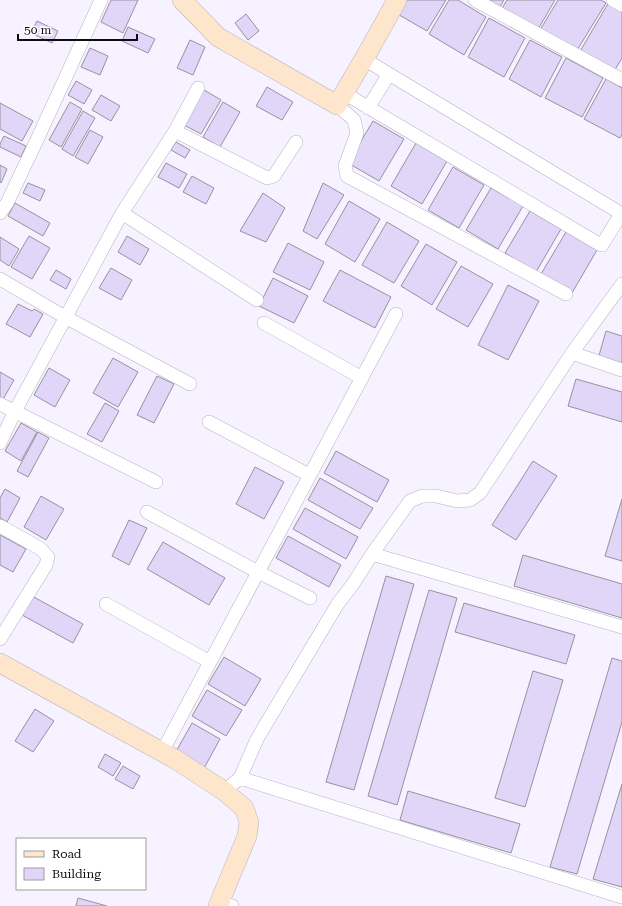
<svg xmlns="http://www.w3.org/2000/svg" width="622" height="906" font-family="'Roboto Serif',serif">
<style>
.building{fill:#e1d6f7;stroke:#9692a0}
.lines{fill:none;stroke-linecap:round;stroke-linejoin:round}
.street-casing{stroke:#b7b2c1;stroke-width:14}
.secondary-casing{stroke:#b7b2c1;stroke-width:20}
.street{stroke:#fff;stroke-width:13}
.secondary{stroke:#fee6cd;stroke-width:19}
</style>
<rect width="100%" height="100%" fill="#f6f2ff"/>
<path class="building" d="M111 0H138L123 33 101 22Z
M401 0H446L427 31 394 12Z
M449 0H458L486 17 464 55 429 34Z
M481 0H504L498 10Z
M507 0H555L537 31 501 10Z
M558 0H601L606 3 576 52 540 30Z
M609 2 622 10V58L613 73 579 53Z
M246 14 259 31 248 40 235 23Z
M489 18 525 38 504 77 468 57Z
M37 21 58 31 52 43 31 33Z
M128 27 155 39 148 53 122 41Z
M190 40 205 47 193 75 177 68Z
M530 40 562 57 541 97 509 79Z
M90 48 108 56 100 75 81 67Z
M566 58 603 78 582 117 545 98Z
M606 79 622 88V135L620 138 584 119Z
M76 81 92 90 84 104 68 95Z
M267 87 293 102 282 120 256 106Z
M204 90 221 100 201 134 184 125Z
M101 95 120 106 111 121 92 110Z
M70 102 82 109 61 147 49 140Z
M223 102 240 112 220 147 203 137Z
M0 103 33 121 22 141 0 129Z
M83 111 95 118 73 156 62 149Z
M373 121 404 139 379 181 348 163Z
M90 130 103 137 88 164 75 157Z
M4 136 26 146 21 157 0 147V144Z
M176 142 190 150 185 158 171 150Z
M416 143 447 161 422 204 391 186Z
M166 163 187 174 179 188 158 177Z
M0 165 7 169 1 183 0 182Z
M453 167 484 185 459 228 428 210Z
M192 176 214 188 206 204 183 192Z
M28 183 45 190 40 201 23 193Z
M323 183 344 195 317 239 303 231Z
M491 188 523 206 498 249 466 230Z
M263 193 285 208 266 242 240 231Z
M349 201 380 219 355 262 325 244Z
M15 203 50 223 43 236 8 216Z
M530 211 561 229 536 272 505 253Z
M387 222 419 241 394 283 362 265Z
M566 232 597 250 572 293 541 274Z
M29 236 50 248 32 279 11 267Z
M127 236 149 249 140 265 118 252Z
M0 237 19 249 9 266 0 260Z
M288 243 324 262 310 290 273 272Z
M426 244 457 262 432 305 401 286Z
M461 266 493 284 468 327 436 309Z
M111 268 132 280 121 300 99 288Z
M56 270 71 279 66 289 50 280Z
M340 270 391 297 375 328 323 301Z
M273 278 308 296 294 323 259 306Z
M508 285 539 301 508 360 478 345Z
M18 304 32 311 34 309 43 314 30 337 6 324Z
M606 331 622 336V366L598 359Z
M113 358 138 372 118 407 93 393Z
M49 368 70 380 55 407 34 395Z
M0 372 14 380 2 401 0 400Z
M157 376 174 384 154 423 137 415Z
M576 379 622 392V422L568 406Z
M105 403 119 411 102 442 87 434Z
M21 423 37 432 21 461 5 451Z
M38 432 49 438 28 477 17 471Z
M336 451 389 480 377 502 324 473Z
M533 461 557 476 516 540 492 525Z
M255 467 284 482 264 519 236 504Z
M320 478 373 508 360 529 308 500Z
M5 489 20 498 7 522 0 518V498Z
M41 496 64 509 46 540 24 527Z
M622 499V561L605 556Z
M305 508 358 537 346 559 293 529Z
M129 520 147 528 129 565 112 556Z
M0 535 26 549 13 572 0 565Z
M288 536 341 565 329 587 276 558Z
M163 542 225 578 209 605 147 569Z
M523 555 622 584V618L514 586Z
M386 576 414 584 354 790 326 782Z
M429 590 457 598 397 805 368 796Z
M32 596 83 624 73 643 22 615Z
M464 603 575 635 566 664 455 632Z
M224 657 261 679 245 706 208 684Z
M612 658 622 661V722L577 874 550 867Z
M533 671 563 680 525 807 495 798Z
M207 690 242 710 226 736 192 716Z
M35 709 54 721 33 752 15 741Z
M192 723 220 739 202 772 174 755Z
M105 754 121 763 113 776 98 767Z
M123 766 140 776 133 789 115 779Z
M622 784V887L593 879Z
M408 791 520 824 511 853 400 820Z
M78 898 107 906H76Z"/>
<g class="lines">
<g class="street-casing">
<path id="street" d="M475 0 622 80
M613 0 622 5
M344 93 599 244 602 245 618 219 619 215 617 211 364 59
M337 105 354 120 357 133 345 166 347 176 566 294
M368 108 389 74
M175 131 267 178 274 176 296 142
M0 213 7 203 36 142 101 0
M122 213 257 300
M0 279 65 317 190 384
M264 323 362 378
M572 353 622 370
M0 404 156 482
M209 422 309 475
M0 443 15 411 122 213 175 131 198 88
M147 512 258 572 310 598
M0 526 41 549 48 557 46 565 0 639
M372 554 622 627
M106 604 210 662
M162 752 396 314
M240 778 622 897
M224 791 240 778 257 739 337 605 353 584 372 554 410 501 422 496H436L457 501 470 500 480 493 572 353 622 284
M220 902 232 906"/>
</g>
<g class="secondary-casing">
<path id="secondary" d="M182 0 218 37 337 105 364 59 397 0
M0 663 175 759 224 791 244 808 249 822 247 836 218 906"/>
</g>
<use href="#street" class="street"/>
<use href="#secondary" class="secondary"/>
</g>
<rect x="16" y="838" width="130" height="52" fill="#ffffff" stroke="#9f9ea0"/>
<rect x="24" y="851" width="20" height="6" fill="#fee6cd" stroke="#9f9ea0"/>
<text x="52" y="858" font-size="12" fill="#0e0c11">Road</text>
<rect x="24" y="868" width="20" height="12" fill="#e1d6f7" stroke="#9f9ea0"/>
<text x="52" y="878" font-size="12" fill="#0e0c11">Building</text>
<path d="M18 34v6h119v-6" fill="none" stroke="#0e0c11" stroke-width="2"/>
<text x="24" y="34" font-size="12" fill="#0e0c11" stroke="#ffffff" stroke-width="3" paint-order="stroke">50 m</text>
</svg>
